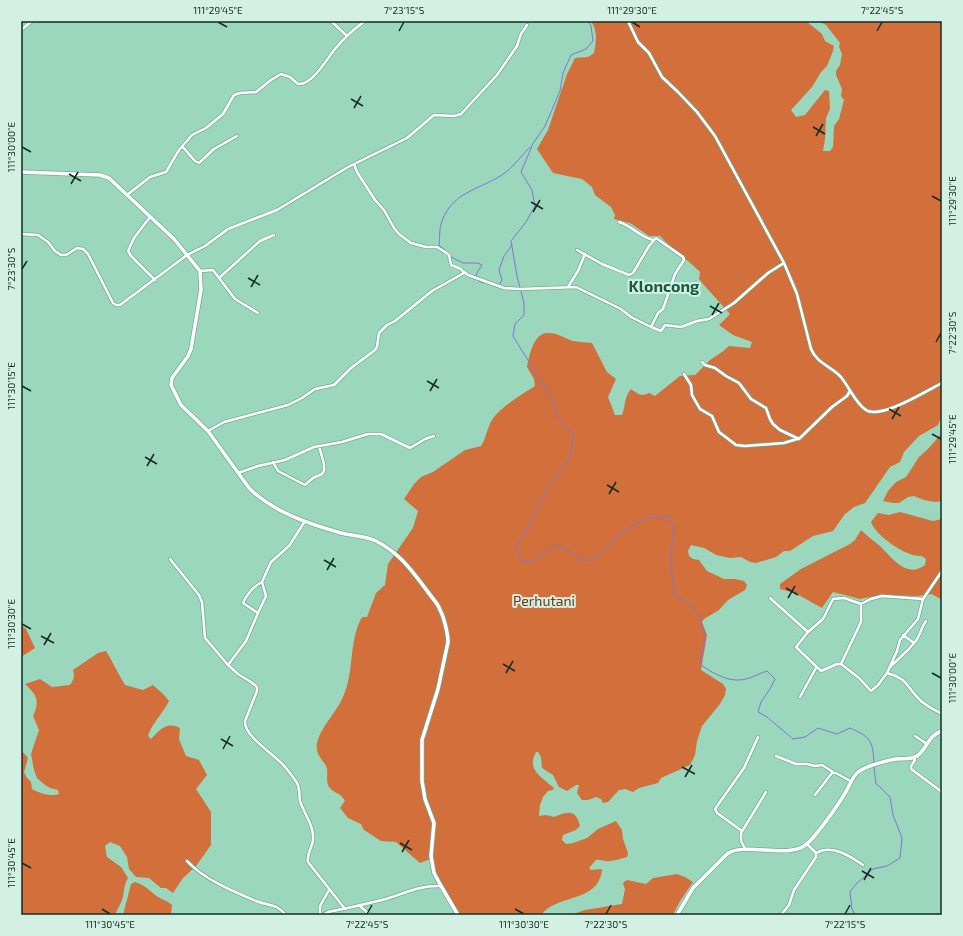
<svg xmlns="http://www.w3.org/2000/svg" width="963" height="936" font-family="'Exo 2',sans-serif">
<style>
.forest{fill:#d26f3a}
.lines{fill:none;stroke-linecap:round;stroke-linejoin:round}
.stream{stroke:#8075d5;stroke-width:1}
.street-casing{stroke:#72ad95;stroke-width:4}
.secondary-casing{stroke:#72ad95;stroke-width:5}
.street{stroke:#fff;stroke-width:2.5}
.secondary{stroke:#fff;stroke-width:3.5}
.ticks{fill:none;stroke:#142c23;stroke-width:1.5}
.labels{text-anchor:middle;stroke-width:4;stroke-linejoin:round;paint-order:stroke}
.park-label{font-size:14px;fill:#76350f;stroke:#d2f0e3}
.quarter-label{font-size:16px;font-weight:bold;fill:#1b5843;stroke:#d2f0e3}
.neatline{fill:none;stroke:#142c23;stroke-width:1.5}
.ticks-label{font-size:10px;text-anchor:middle;fill:#142c23}
</style>
<rect width="100%" height="100%" fill="#9ad7bd"/>
<path class="forest" d="M591 21H806L822 34 825 41 834 46 833 51 827 66 821 72 812 87 791 110 796 117 805 115 825 90 829 91 830 109 826 118 825 139 823 151H830L833 147 834 126 839 119 844 100 841 96 842 89 836 75V71L840 65 842 54 839 47 840 43 826 25 818 21H942V416L938 425 919 436 904 452 900 462 890 467 865 503 854 507 845 514 833 531 813 536 790 551H784L776 557 756 563 750 562 741 557 730 558 716 555 704 548 691 545 688 551 689 556 693 559 699 560 707 571 724 579H735L744 581 747 585 745 590 728 600 719 610 704 619 702 622 707 635 701 670 723 684 726 689 725 695 720 704 702 726 697 741 695 755 690 765 661 778 658 783 639 788 633 792 625 789 619 790 608 802 603 803 601 799 596 797 588 800H582L577 793 579 785H576L567 791 559 787 553 775 542 768 541 757 538 752H536C526 770 542 777 554 788L553 790 548 791 543 797 540 805 539 816 546 815 554 817C568 811 576 809 580 826L576 830 563 835 562 840 566 844 573 843 587 838 598 829 616 821 622 830 623 839 628 853 627 857C623 858 613 861 610 861 605 862 601 859 596 860L589 868 591 870 602 869C602 873 601 875 600 878 591 902 556 895 541 915H460L436 873 433 858 420 863 396 842 381 841 364 830 361 824 348 818 340 808 345 801C340 792 337 795 331 789 325 784 328 776 327 769 326 763 318 757 317 750 314 734 337 712 343 697 355 671 348 642 362 617H367L376 593 385 585 388 564 413 528 418 511 404 499 414 484 421 477 433 472 465 450 481 446C487 437 487 426 494 417 505 404 521 395 535 386L534 379 527 367C529 356 534 331 549 333 557 333 563 337 570 340 576 342 585 342 592 343L607 372 616 379 608 397 615 415H622C626 405 624 397 631 389 638 394 641 397 649 393L655 396 680 376 695 375 710 360 722 352 729 346 750 348 752 342 733 335 719 325 730 314 703 284 699 279 700 272C687 259 672 249 660 236H649L630 223 614 219 615 215 611 207 595 195 592 187 582 179 553 173 537 149 548 130 567 74 575 58 588 57 594 53C596 43 598 31 591 21Z
M942 433V501L935 502 924 500 914 496 908 497 899 503H893L883 501 888 491 896 482 906 477 919 457 928 449Z
M900 512 933 521 942 519V600L932 594 918 596 880 595 860 599 833 592 822 608 795 593 780 589V584L801 569 850 544 855 540 861 530C867 536 874 541 880 546 892 558 907 579 925 565L926 559 922 556C907 558 875 535 871 522L878 513 889 515Z
M21 625 26 629 35 648 21 657Z
M106 651C113 662 118 674 125 685L143 690 153 685 163 694 169 701C163 713 152 723 148 736L151 739C160 730 166 721 180 728L179 739 186 756 199 760 207 775 196 789 211 812V845L196 866 183 878 173 893 166 888H161L149 878 136 877 129 869 127 857 120 846 110 842 105 846 107 857 121 867 128 878C123 886 125 892 122 900 120 905 117 910 115 915H21V750L28 758 24 772 27 778 31 782 32 789C39 793 51 797 59 794L58 790 50 788 45 785 37 778 34 770 31 754 39 730 33 716C40 701 37 695 25 684L40 679 52 687 70 685C74 679 75 676 73 670L98 653Z
M677 874 685 877 693 882 680 901 673 915H570L585 910 622 904 625 889 623 884 624 882 627 880 646 884 653 878Z
M135 882C147 886 148 890 158 897 163 900 168 901 172 905L171 915H123L131 884Z"/>
<g class="lines">
<path class="stream" d="M532 145 545 126 560 91 563 73 571 55 586 49 593 41 591 26 588 21
M532 146 521 172 532 190 535 206 526 222 511 241 517 276 524 303V315L515 324 513 336 552 399 559 418 573 435 571 457 549 485 523 537 516 546 521 561 532 562 552 547H563L571 551 581 560H591L600 554 619 534 645 518 668 516 674 526 671 553V567L675 595 691 605 699 617 704 630V645L700 656 701 665C711 672 726 681 739 680 748 680 758 674 767 671L775 679 770 689 761 702 758 712 767 717 793 739 805 737 818 728 837 734 850 728C871 737 873 741 874 764
M448 253 439 245C440 238 439 228 442 221 453 190 484 189 506 172 515 165 522 155 530 147
M451 257 463 263H478L482 265 478 271 476 276
M476 279C481 283 482 282 488 283 491 284 492 286 497 287
M499 285 502 280 499 270 504 256 512 245
M855 915 852 909 850 892 856 884 873 869 887 866 900 858 902 838 893 815 890 797 879 786 876 784 874 767"/>
<g class="street-casing">
<path id="street" d="M331 21 347 36
M628 21 638 42 649 53 662 77 678 92 697 112 715 136 784 263 797 294 811 349C817 363 830 366 840 376 849 386 855 403 866 410 880 420 928 390 942 383
M21 30 32 21
M182 146 195 161 199 163 214 149 237 136
M127 195 150 177 166 172 179 150 192 135 206 128 223 114 234 95 240 93 256 92 271 80 281 74 290 77 298 84C312 86 328 57 335 49 344 38 354 29 365 21
M150 217 134 238 128 251 131 256 155 280
M619 222C632 226 640 237 653 240
M21 234 38 235 48 242 55 251 61 255H66L77 248 83 249 88 254 113 303 116 305H120L187 255 205 246 228 229 277 210 348 167 407 138 434 115 454 116 461 114 497 75 517 46 521 34 527 25
M577 250 602 264 629 275 633 273 649 246 656 238 683 257 684 260 675 274 663 309 658 313 651 327 661 331 665 325 681 327 697 321 709 319 734 303 768 273 784 263
M200 271 213 270 235 299 258 313
M464 272 468 275 504 288 520 289 576 287 621 309 631 317 651 327
M219 278 260 241 274 235
M568 287 578 271 585 254
M702 362 705 365 715 368 726 376 739 383 751 399 766 408 770 419 773 424 780 430 799 439
M684 374 691 385 692 395 700 409 712 416 719 432 736 445 745 446 784 443 800 438 832 407 847 396 850 391
M208 431 224 422 288 405 302 398 315 389 334 385 351 368 375 350 377 347 379 333 387 325 395 321 432 291 464 273 461 269 451 265 449 255 445 252 437 247H426L411 243 399 234 394 228 384 210 375 200 357 172 354 164
M273 462 278 471 305 485 313 478 322 474 324 471V464L319 446
M238 473 258 466 285 460 314 447 342 442 368 434H381L410 448 425 439 434 436
M305 521 289 546 271 562 262 582 266 596 258 613 246 641 228 665 238 674 251 682 257 687V691L245 721C244 737 277 756 286 768 290 773 294 778 297 783 300 789 299 795 300 801 304 814 314 825 313 839 313 847 306 854 308 862L345 909
M170 559 199 595 202 602 205 638 228 665
M770 598 808 632
M861 604V622L841 664 859 678 871 691 878 685 887 673 897 651 900 640 918 619 923 599
M258 613 243 603C246 595 254 586 262 582
M914 643C920 638 920 629 926 621
M841 664H837L821 671 820 670 796 647 808 632 823 619 833 599 844 598 861 604 871 599 882 596 923 599 942 571
M890 667 908 650 914 643 903 635
M887 673C909 679 906 687 920 700 926 706 935 710 942 714
M800 697 816 668
M915 736 927 744
M776 756 796 764H807L815 766 822 765 833 772
M914 758 915 760 911 766V769L942 792
M815 795 832 773H836L852 782
M742 831 717 813 715 809 744 768 758 737
M746 850 741 841V833L766 792
M816 853C832 844 850 856 863 865
M187 861C205 880 232 891 256 901 271 907 274 902 286 915
M359 905 370 915
M320 915V906L329 890
M323 915 328 912C347 908 367 904 386 899 405 893 420 885 441 886
M781 915 789 905 794 890 816 857V853L807 844"/>
</g>
<g class="secondary-casing">
<path id="secondary" d="M21 172 100 175 109 178 174 239 200 271 201 290 191 349 188 356 172 378 171 385 181 405 208 431 249 488C273 512 309 524 341 533 353 536 366 536 376 541 401 554 412 571 428 592 432 598 438 603 440 610 444 617 448 634 448 642L438 689 422 740V781L425 799 434 823 431 856 434 873 441 886 458 915
M677 915 693 888 727 854C743 842 786 858 804 846 815 839 840 802 847 790 850 784 853 776 858 772 866 766 886 761 896 759 902 758 911 760 917 756 928 748 927 736 942 731"/>
</g>
<use href="#street" class="street"/>
<use href="#secondary" class="secondary"/>
</g>
<path class="ticks" d="M218 22 227 27M632 22 640 27M399 31 404 22M877 31 882 22M351 99 363 106M354 108 361 96M813 127 825 134M816 136 823 124M22 147 31 152M69 174 81 181M71 184 78 172M932 196 941 201M531 202 543 209M533 212 540 200M22 269 27 261M248 278 260 285M251 287 258 275M710 306 722 313M712 315 719 303M936 342 941 333M427 381 439 388M22 386 31 391M430 391 437 379M889 409 901 416M892 419 899 407M932 434 941 439M145 457 157 464M147 466 154 454M607 485 619 492M609 494 616 482M324 560 336 567M327 570 334 558M786 588 798 595M788 598 795 586M22 624 31 629M41 636 54 643M44 645 51 633M503 664 515 671M506 673 513 661M932 673 941 678M221 739 233 746M223 749 230 736M682 767 695 774M685 777 692 765M400 843 412 850M402 852 409 840M22 863 31 868M862 871 874 878M864 880 871 868M102 909 110 914M515 909 524 914M367 914 372 905M606 914 611 905M845 914 850 905"/>
<g class="labels">
<g class="park-label">
<text x="544" y="606">Perhutani</text>
</g>
<g class="quarter-label">
<text x="664" y="292">Kloncong</text>
</g>
</g>
<rect width="963" height="936" fill="none" stroke="#d2f0e3" stroke-width="44"/>
<rect x="22" y="22" width="919" height="892" class="neatline"/>
<g class="ticks-label">
<text x="218" y="14">111°29'45"E</text>
<text x="404" y="14">7°23'15"S</text>
<text x="632" y="14">111°29'30"E</text>
<text x="882" y="14">7°22'45"S</text>
<text transform="translate(11 147) rotate(-90)" y="4">111°30'00"E</text>
<text transform="translate(952 201) rotate(-90)" y="4">111°29'30"E</text>
<text transform="translate(11 269) rotate(-90)" y="4">7°23'30"S</text>
<text transform="translate(952 333) rotate(-90)" y="4">7°22'30"S</text>
<text transform="translate(11 386) rotate(-90)" y="4">111°30'15"E</text>
<text transform="translate(952 439) rotate(-90)" y="4">111°29'45"E</text>
<text transform="translate(11 624) rotate(-90)" y="4">111°30'30"E</text>
<text transform="translate(952 678) rotate(-90)" y="4">111°30'00"E</text>
<text transform="translate(11 863) rotate(-90)" y="4">111°30'45"E</text>
<text x="110" y="928">111°30'45"E</text>
<text x="367" y="928">7°22'45"S</text>
<text x="524" y="928">111°30'30"E</text>
<text x="606" y="928">7°22'30"S</text>
<text x="845" y="928">7°22'15"S</text>
</g>
</svg>
